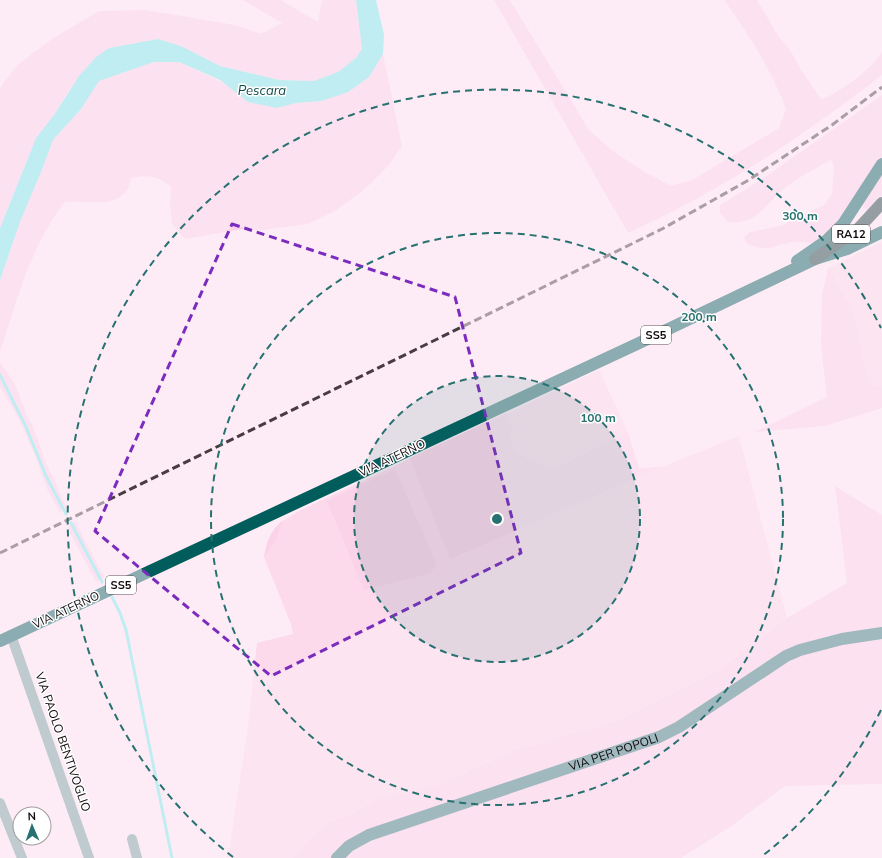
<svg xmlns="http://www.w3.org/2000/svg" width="882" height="858" font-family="Mulish,sans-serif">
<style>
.built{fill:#fdd9ec}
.green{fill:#fad3e8}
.water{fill:#76eeeb}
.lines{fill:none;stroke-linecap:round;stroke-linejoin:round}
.stream{stroke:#76eeeb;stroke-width:3}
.street{stroke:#75a2a1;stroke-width:10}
.secondary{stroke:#307b7a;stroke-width:12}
.primary{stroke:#005d5c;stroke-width:12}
.highway{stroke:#183f3e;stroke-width:12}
.rail{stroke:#473c42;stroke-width:3;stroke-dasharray:8 4;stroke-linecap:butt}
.marked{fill:none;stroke:#7b2cbf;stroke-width:3;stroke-dasharray:8 5;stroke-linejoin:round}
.ring{fill:none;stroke:#277170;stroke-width:2;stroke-dasharray:7 5}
.labels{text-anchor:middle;stroke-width:3;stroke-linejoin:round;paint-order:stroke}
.shield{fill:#fff;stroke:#585256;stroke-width:1}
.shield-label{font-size:11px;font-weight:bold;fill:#11080d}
.street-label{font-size:12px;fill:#11080d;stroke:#fff}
.water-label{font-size:13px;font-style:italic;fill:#134948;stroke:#fff}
.centre{fill:#277170;stroke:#fff;stroke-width:2}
.ring-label{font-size:12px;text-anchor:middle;font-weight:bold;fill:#277170;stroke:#fff;stroke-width:3;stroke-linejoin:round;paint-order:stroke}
</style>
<rect width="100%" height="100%" fill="#fdecf5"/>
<path class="built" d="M882 242V387L869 384 861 354 828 268Z
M599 370 627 430 639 468 661 467 739 436 787 618 719 670 617 721 511 751 461 775 421 790 379 798 352 814 331 821 313 835 294 858H228L248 726 257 643 293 634 291 624 264 557 268 540 274 529 283 521 299 511Z"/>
<path class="green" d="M243 0H281L318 22 322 0H356L362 49 356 58 338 72 314 81 279 80 220 66 181 46 158 39 109 48 69 90 54 115 36 138 0 228V88L17 65 52 39 99 11 146 10 235 25 261 34 282 23Z
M494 0H510L589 130 613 151 643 171 671 186 692 180 779 128 786 109C771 69 749 35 724 0H757L779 37 790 50 802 71 821 99C837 95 874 67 882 52V75C803 136 720 192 628 233Z
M383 54 402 146 389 165 364 190 335 211 308 224 264 230 243 229 185 239 172 224 170 204 171 187C156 175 149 175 131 178 130 182 129 187 127 190 113 210 84 199 65 202 31 245 17 300 0 352V280L20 222 41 172 53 140 81 109 99 81 154 62H179L277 108 296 103 322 101 369 77Z
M882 95V159L847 212 817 244C809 243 802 241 794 242 771 245 772 253 747 244L744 237 750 232 780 226 824 205 832 194 834 166 831 160C816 168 799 177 786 187 766 202 758 226 728 222L720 213V205L759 181Z
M882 175V195L868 210 864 208 862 203Z
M828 268 852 310 869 384 882 387V408L825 426 754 432 827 397 821 345 822 294Z
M0 362 15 384 28 418 33 426 44 458 67 509 60 513 47 489 35 455 19 419 0 387Z
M506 413 513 427 510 437 513 447 520 455 552 469 624 435 627 430 639 468 661 467 450 559 410 458Z
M395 469 436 563 431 573 364 590 327 501Z
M835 486 882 515V628L798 645 676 723 657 733 581 759 333 855 331 858H294L313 835 331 821 352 814 379 798 421 790 461 775 511 751 617 721 719 670 787 618 847 583Z
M283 520 276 540 264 557C267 541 271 530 283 520Z
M75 521 104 577 96 582 69 531V525Z
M882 638V784L785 786 730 827 681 858H344L352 850 371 840 647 747 779 666C813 649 845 643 882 638Z"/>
<path class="water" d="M356 0H376L384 35 383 54 369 77 348 92 322 101 296 103 277 108 248 102 220 80 179 62H154L99 81 81 109 53 140 41 172 20 222 0 280V228L36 138 54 115 79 76 96 57 109 48 158 39 181 46 220 66 279 80 314 81 338 72 356 58 362 49Z"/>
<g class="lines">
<path class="stream" d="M0 375 26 427 46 476 66 514
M71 523 102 582
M112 597 120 613 126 630 172 858"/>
<path class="street" d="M11 635 89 858
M0 803 22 858
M132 839 137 858"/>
<path class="secondary" id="s1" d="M337 858 349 846 369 835 659 737 679 727 786 656 800 650 842 639 882 633"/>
<path class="primary" d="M797 261 826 241 843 224 882 164
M0 641 637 344 815 259 847 249 882 232"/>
<path class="highway" d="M815 259 858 229 882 203"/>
<path class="rail" d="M0 553 662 229 747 181 832 125 882 87"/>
</g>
<path d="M0 0H882V858H0ZM232 224 455 297 521 553 271 676 95 531Z" fill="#fdecf5" fill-opacity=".55" fill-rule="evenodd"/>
<path class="marked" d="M232 224 455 297 521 553 271 676 95 531Z"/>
<circle cx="497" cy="519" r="143" fill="#277170" fill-opacity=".12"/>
<g class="ring">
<circle cx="497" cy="519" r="143"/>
<circle cx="497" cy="519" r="286"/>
<path d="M881 710A429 429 0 0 1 761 857M233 857A429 429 0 1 1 881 328"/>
</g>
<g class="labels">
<g class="shield">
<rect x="832" y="225" width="38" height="18" rx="3"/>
<rect x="641" y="326" width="30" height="18" rx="3"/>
<rect x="106" y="576" width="30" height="18" rx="3"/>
</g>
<g class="shield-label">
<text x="851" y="238">RA12</text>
<text x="656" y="339">SS5</text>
<text x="121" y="589">SS5</text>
</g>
<g class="street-label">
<text transform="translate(392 458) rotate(-25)" y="4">VIA ATERNO</text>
<text transform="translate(66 610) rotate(-25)" y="4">VIA ATERNO</text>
<text transform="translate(63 742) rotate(71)" y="4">VIA PAOLO BENTIVOGLIO</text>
<text dy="4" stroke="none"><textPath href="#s1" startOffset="298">VIA PER POPOLI</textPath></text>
</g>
<g class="water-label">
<text x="262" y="95">Pescara</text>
</g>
</g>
<circle cx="497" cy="519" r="6" class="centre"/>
<g class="ring-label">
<text x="800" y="220">300 m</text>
<text x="699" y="321">200 m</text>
<text x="598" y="422">100 m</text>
</g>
<g transform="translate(32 826) rotate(358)"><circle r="19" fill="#ffffff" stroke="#a09c9e"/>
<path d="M0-3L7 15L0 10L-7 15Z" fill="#277170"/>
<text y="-6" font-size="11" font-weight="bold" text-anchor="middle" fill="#11080d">N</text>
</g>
</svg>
